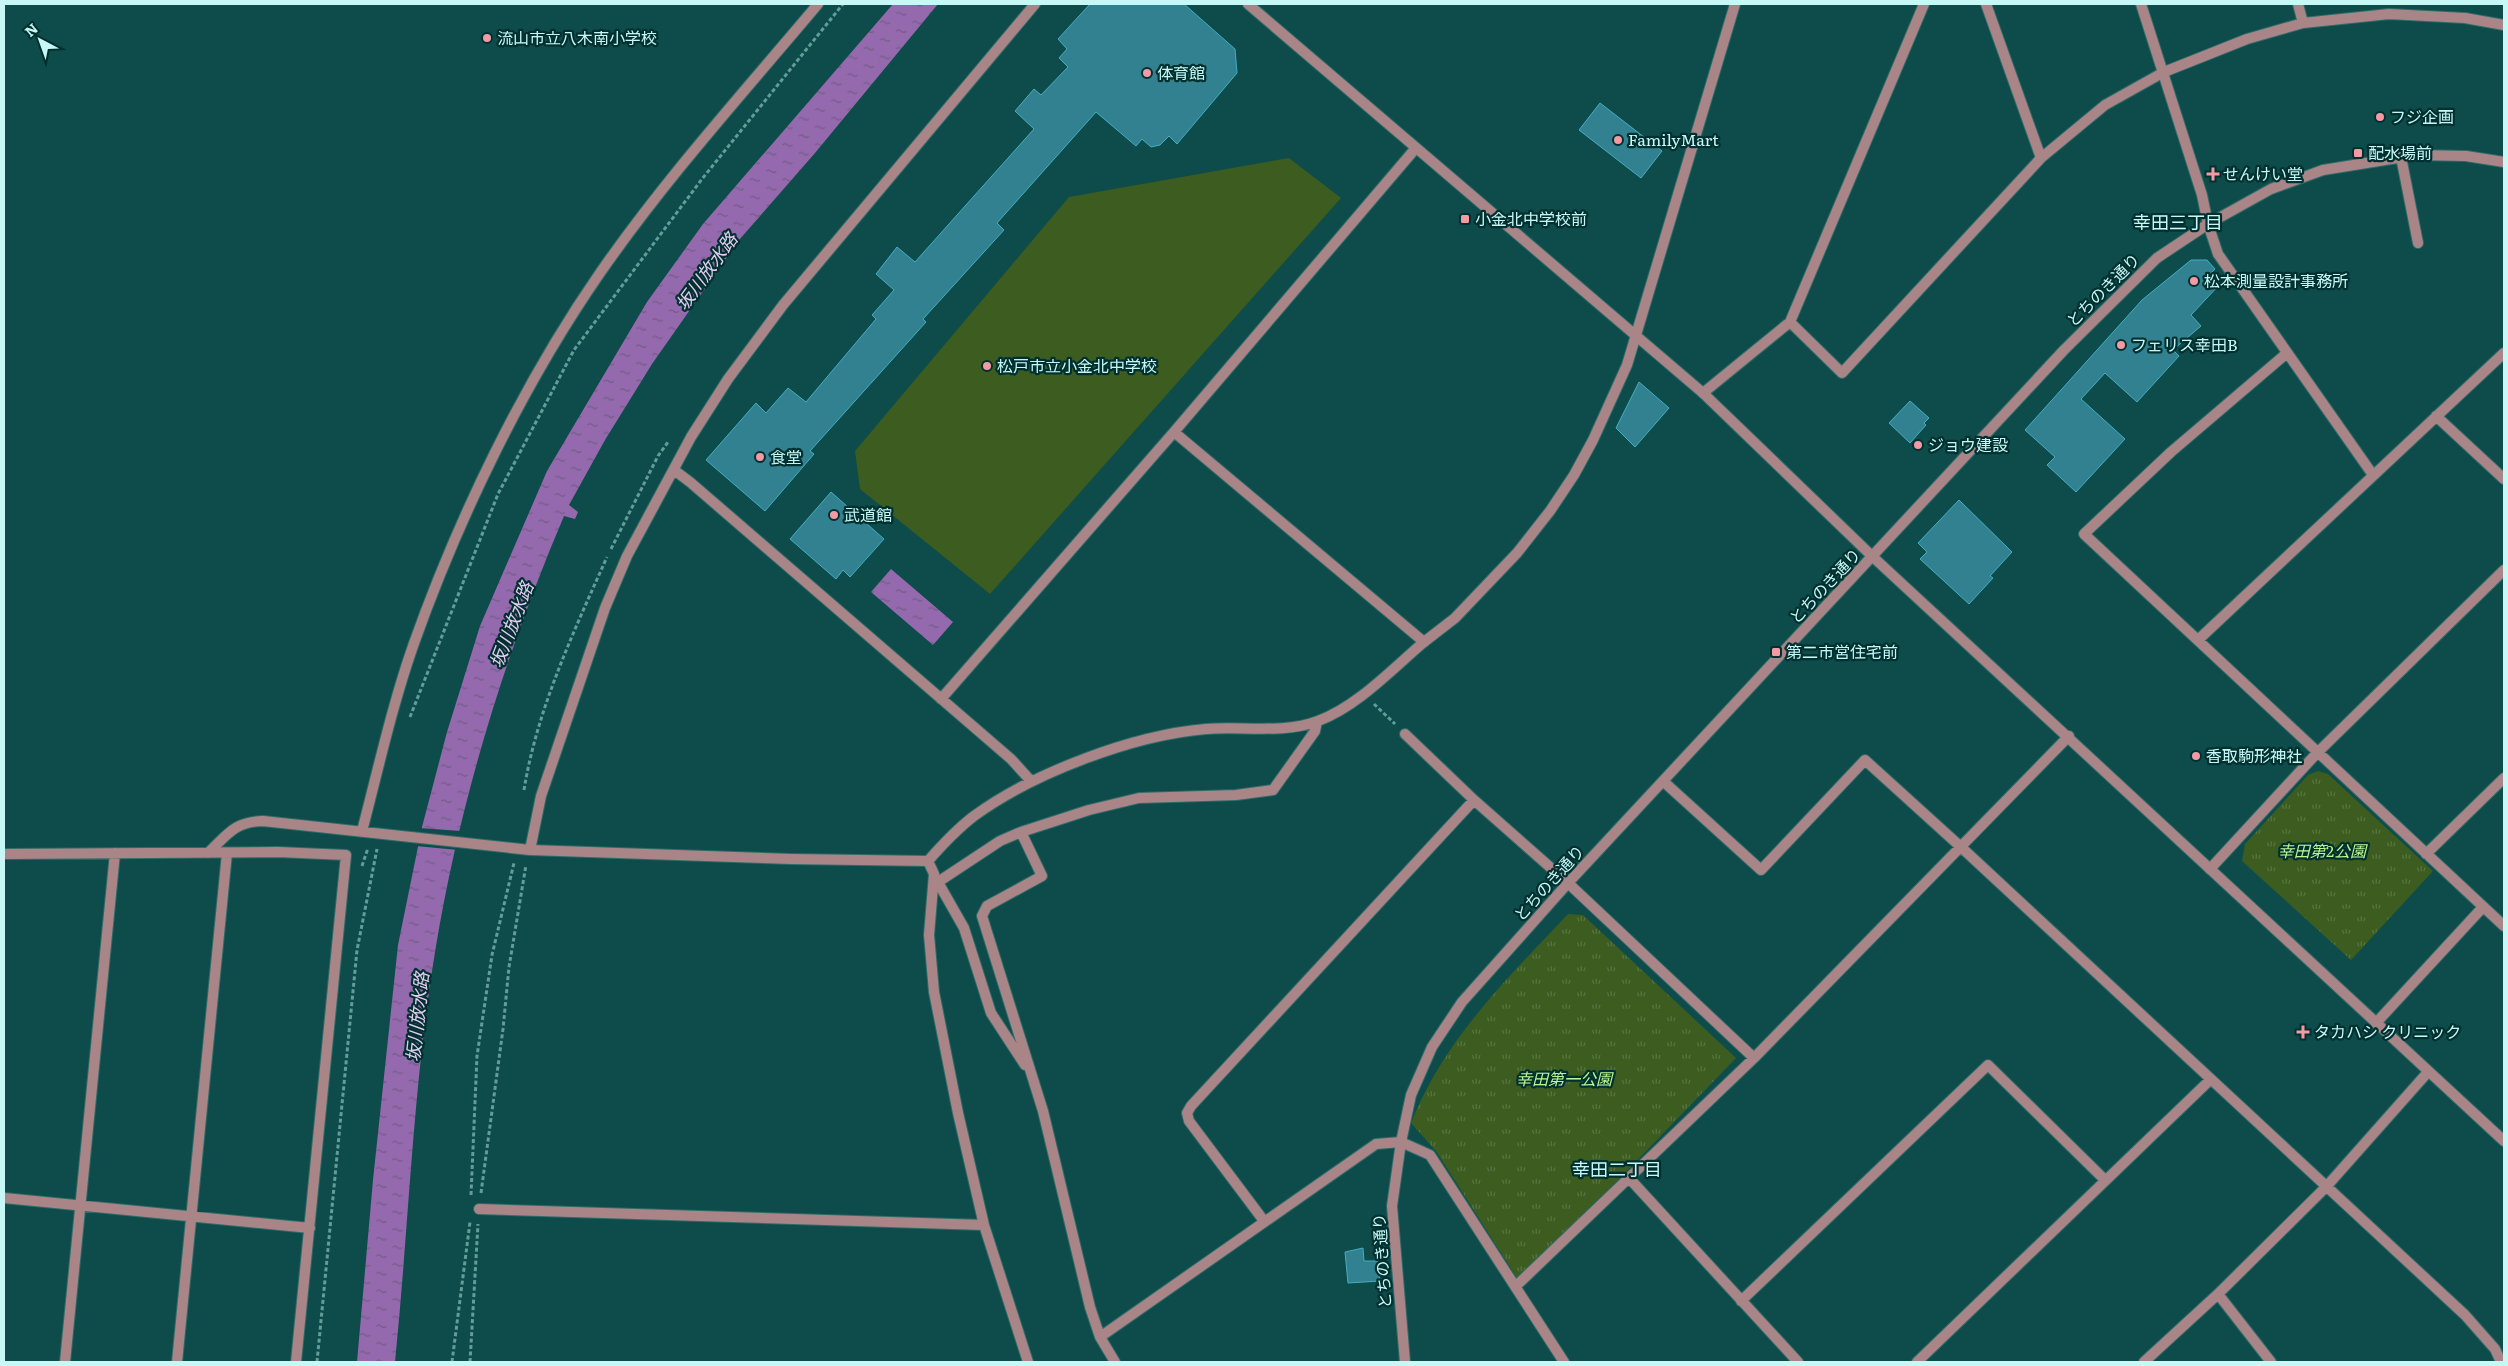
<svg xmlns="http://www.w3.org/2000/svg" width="2508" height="1366" font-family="Literata,'Noto Sans JP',serif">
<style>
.park{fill:url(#park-tufts)}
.pitch{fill:#3d5c1f}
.water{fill:url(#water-ripples)}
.pier{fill:#0d4c4a}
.building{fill:#318190;stroke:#45aec2}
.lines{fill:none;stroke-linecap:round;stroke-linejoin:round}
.minor-casing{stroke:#2f6b69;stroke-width:12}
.tertiary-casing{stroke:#2f6b69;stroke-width:12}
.path{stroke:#649c9a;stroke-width:3;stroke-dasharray:4 2.5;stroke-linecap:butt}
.minor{stroke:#a98588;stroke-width:10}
.tertiary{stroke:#a98588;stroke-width:10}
.poi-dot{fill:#f49aa5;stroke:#00302f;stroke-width:2}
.labels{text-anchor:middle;stroke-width:4.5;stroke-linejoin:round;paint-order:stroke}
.poi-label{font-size:16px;fill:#c8f8f6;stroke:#00302f;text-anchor:start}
.street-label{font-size:16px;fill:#c8f8f6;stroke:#00302f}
.park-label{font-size:16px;font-style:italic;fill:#bdf590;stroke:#00302f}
.neighbourhood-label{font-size:18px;fill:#c8f8f6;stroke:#00302f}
.water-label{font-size:18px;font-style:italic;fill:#e4cdf2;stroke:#00302f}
</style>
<defs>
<pattern id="park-tufts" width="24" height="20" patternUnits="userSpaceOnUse" patternTransform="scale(1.25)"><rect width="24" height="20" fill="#3d5c1f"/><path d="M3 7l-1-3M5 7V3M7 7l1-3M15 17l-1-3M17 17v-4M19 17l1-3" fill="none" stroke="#587440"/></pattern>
<pattern id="water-ripples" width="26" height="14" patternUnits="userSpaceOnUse" patternTransform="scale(1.25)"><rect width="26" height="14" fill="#9469ad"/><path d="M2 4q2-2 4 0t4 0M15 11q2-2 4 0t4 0" fill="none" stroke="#715d85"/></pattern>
</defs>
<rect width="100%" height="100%" fill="#0d4c4a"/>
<path class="park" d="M2318 771 2328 774 2433 871 2351 960 2242 861 2245 844 2308 775Z
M1568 914 1583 915 1736 1058 1624 1174 1517 1278 1436 1151 1411 1123C1445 1038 1506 980 1568 914Z"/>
<path class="pitch" d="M1289 158 1341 198 990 594 860 489 855 451 1069 197Z"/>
<path class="water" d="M893 4H938L815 153 739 240 652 364 605 440 569 505 578 512 575 519 564 516C505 655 461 797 436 946 413 1083 409 1224 395 1362H357L373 1180 398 945 422 827 447 732 480 626 547 471 647 302 703 224Z
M891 569 953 622 933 645 871 592Z"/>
<path class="pier" d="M419 828 461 831 458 850 416 846Z"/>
<path class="building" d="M1090 4H1184L1235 49 1237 73 1177 144 1169 136 1160 145 1151 147 1142 139 1136 146 1096 112 997 223 1004 230 923 319 926 322 810 451 814 454 765 511 706 460 756 403 766 413 788 388 806 402 876 319 872 315 894 290 876 274 897 247 915 262 1034 129 1015 111 1034 89 1041 95 1068 67 1059 58 1067 49 1058 39Z
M1600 103 1662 151 1641 178 1579 130Z
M2191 260H2207L2215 269 2211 273 2221 283 2191 315 2201 326 2173 350 2179 356 2137 402 2105 373 2081 399 2125 439 2076 492 2047 465 2055 457 2025 430 2142 300Z
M1639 382 1669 408 1635 447 1616 428Z
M1910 401 1929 418 1924 423 1926 425 1910 443 1889 423Z
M831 492 884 539 850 577 843 570 836 579 790 539Z
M1959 500 2012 552 1990 576 1993 578 1969 604 1920 559 1927 552 1918 543Z
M1363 1248 1364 1261H1378L1380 1281 1348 1283 1345 1252Z"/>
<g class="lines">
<g class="minor-casing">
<path id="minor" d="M1986 4 2041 158
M2298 4 2303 23
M2401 157 2418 243
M2208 224 2218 254 2373 475
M1790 322 1842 373 2041 158 2105 105 2164 72 2247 39 2303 23 2389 14 2465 18 2504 25
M2287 353 2171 452 2084 534 2504 926
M1703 393 1790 322 1924 4
M2436 416 2504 479
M674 470 690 482 1011 759 1031 781
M2198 640 2504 353
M941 699 1174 432 1415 149
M1405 734 1474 800 1568 883 1754 1058
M1664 782 1761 870 1865 760 1962 848 2465 1315 2495 1349 2501 1362
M362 831C378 770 392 706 413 646 458 519 523 384 600 273 666 178 744 92 818 4
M1021 832 1042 876 987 906 982 916 1043 1111 1090 1307 1100 1337 1115 1362
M530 850 541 796 605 608 627 556 691 437 728 379 783 305 1035 4
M208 853C228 834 234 822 263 821L530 850 791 859 928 861
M4 854 278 852 346 855 296 1362
M2426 854 2504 778
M2210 869 2317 753 2504 570
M935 877 964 928 991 1013 1025 1065
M938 882 1000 841 1021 832 1089 810 1139 798 1236 795 1273 790 1315 731 1317 722
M2376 1023 2483 907
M1629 1178 1798 1362
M4 1198 310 1228
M479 1209 984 1225
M1264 1221 1189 1121 1187 1113 1191 1106 1474 800
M1516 1286 1754 1058 2069 736
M2218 1294 2271 1362
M1741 1301 1988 1065 2105 1180
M1100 1337 1376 1144 1401 1142 1430 1155 1564 1362
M65 1362 115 853
M177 1362 227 853
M1028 1362 984 1225 958 1113 934 992 929 935 934 874 928 861C942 845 957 829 974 816 1033 773 1133 735 1206 729 1241 726 1284 734 1318 721 1358 706 1392 669 1424 642L1174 432
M1917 1362 2210 1080
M2144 1362 2218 1294 2326 1187 2428 1072"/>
</g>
<g class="tertiary-casing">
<path id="tertiary" d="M1248 4 1703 393 1873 557 2504 1141
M2141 4 2202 195 2208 224
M1424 642 1455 618 1517 553 1550 511 1574 475 1593 440 1627 365 1735 4
M1405 1362 1392 1206 1401 1142 1411 1095 1432 1047 1462 1002 1568 883 2064 350 2157 258 2208 224 2271 189 2323 170 2416 155 2466 156 2504 162"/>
</g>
<path class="path" d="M611 549 658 456 668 442
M1374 704 1395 724
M410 717 498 494 574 350 702 179 843 4
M524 790C537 709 574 631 607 557
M362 866 368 848
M481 1193 503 1029 509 967 526 865
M471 1195 477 1056 492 955 514 863
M317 1362 357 950 377 849
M452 1362 470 1222
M470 1362 478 1224"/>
<use href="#minor" class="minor"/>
<use href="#tertiary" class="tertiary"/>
</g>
<g class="poi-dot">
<circle cx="487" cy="38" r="5"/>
<circle cx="1147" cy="73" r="5"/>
<circle cx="2380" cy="117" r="5"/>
<circle cx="1618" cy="140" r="5"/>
<rect x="2353" y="148" width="10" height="10" rx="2.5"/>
<path d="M2210.5 166.5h5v5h5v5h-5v5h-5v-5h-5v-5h5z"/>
<rect x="1460" y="214" width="10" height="10" rx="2.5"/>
<circle cx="2194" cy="281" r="5"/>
<circle cx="2121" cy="345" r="5"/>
<circle cx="987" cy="366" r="5"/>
<circle cx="1918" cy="445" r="5"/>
<circle cx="760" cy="457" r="5"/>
<circle cx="834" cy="515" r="5"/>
<rect x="1771" y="647" width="10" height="10" rx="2.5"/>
<circle cx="2196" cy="756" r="5"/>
<path d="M2300.5 1024.5h5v5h5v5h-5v5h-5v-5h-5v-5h5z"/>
</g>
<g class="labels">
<g class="poi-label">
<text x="497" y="44">流山市立八木南小学校</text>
<text x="1157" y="79">体育館</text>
<text x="2390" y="123">フジ企画</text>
<text x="1628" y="146">FamilyMart</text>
<text x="2368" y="159">配水場前</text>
<text x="2223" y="180">せんけい堂</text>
<text x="1475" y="225">小金北中学校前</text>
<text x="2204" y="287">松本測量設計事務所</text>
<text x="2131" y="351">フェリス幸田B</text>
<text x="997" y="372">松戸市立小金北中学校</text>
<text x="1928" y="451">ジョウ建設</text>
<text x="770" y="463">食堂</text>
<text x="844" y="521">武道館</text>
<text x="1786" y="658">第二市営住宅前</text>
<text x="2206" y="762">香取駒形神社</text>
<text x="2314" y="1038">タカハシ クリニック</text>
</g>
<g class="street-label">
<text transform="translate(2103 290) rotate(-45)" y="6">とちのき通り</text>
<text transform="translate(1825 586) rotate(-47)" y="6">とちのき通り</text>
<text transform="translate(1549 883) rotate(-48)" y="6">とちのき通り</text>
<text transform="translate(1382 1261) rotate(-94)" y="6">とちのき通り</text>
</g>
<g class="park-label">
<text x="2322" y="857">幸田第2公園</text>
<text x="1564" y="1085">幸田第一公園</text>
</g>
<g class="neighbourhood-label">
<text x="2178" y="229">幸田三丁目</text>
<text x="1617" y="1176">幸田二丁目</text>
</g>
<g class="water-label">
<text transform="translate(707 272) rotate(-54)" y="6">坂川放水路</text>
<text transform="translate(512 625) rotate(-69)" y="6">坂川放水路</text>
<text transform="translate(418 1017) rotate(-84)" y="6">坂川放水路</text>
</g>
</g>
<rect width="2508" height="1366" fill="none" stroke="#c8f8f6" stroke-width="10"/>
<g transform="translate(40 40) rotate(319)" stroke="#00302f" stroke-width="4" paint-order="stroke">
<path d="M0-4L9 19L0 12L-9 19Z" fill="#c8f8f6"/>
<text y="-8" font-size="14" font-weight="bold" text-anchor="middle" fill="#c8f8f6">N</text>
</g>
</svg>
